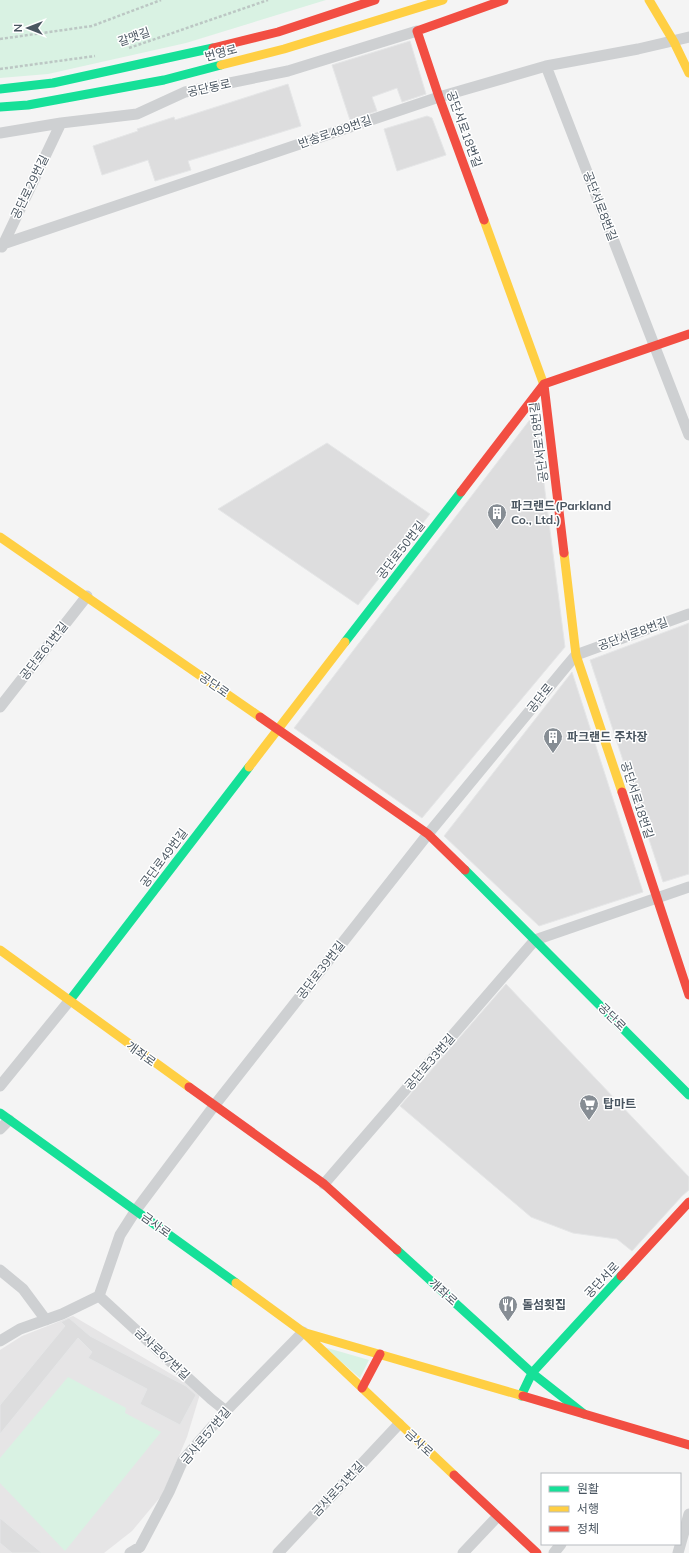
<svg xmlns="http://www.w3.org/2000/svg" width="689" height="1553" font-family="Mulish,'Noto Sans KR',sans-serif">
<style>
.education{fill:#e6e5e6}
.green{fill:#d9f2e3}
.building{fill:#ddddde;stroke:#e5e6e7}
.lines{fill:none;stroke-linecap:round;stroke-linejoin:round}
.path{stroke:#bcc7c4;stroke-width:2.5;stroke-dasharray:3 2;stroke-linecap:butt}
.street{stroke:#ced0d2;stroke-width:11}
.fast{stroke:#16e098;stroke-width:9}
.slow{stroke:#ffcf43;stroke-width:9}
.jam{stroke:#f24e42;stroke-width:9}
.labels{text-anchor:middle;stroke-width:3;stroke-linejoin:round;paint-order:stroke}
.street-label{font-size:12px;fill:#4a5661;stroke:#fff}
.poi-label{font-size:12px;font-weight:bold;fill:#4a5661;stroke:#fff;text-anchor:start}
</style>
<rect width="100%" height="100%" fill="#f4f4f4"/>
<path class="education" d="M73 1316 188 1384 200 1394 187 1437 162 1495 132 1531 104 1553H0V1350L22 1336Z"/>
<path class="green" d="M0 0H326L186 43 48 74 0 78Z
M324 1347 369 1360 360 1378Z
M68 1377 126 1408 125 1413 161 1432 65 1551 0 1483V1458Z"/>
<path class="building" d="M410 41 426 94 402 102 397 88 372 97 377 111 350 120 332 65Z
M288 84 301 126 188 161 191 170 155 181 148 160 102 175 93 146 138 131 137 129 174 117 175 120Z
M427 116 432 118 446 155 397 171 384 129Z
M535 413 565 647 422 818 294 728Z
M327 443 430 514 358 605 218 509Z
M689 623V874L663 882 590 660Z
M572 672 643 892 539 926 444 836Z
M506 984 689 1177V1190L682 1196 632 1251 617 1239 573 1233 531 1217 400 1106Z
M69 1318 90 1336 186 1386 196 1395 180 1425 140 1404 147 1389 88 1358 92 1352 78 1338 0 1434V1405L65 1326 61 1322Z
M0 1518 42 1553H12L0 1543Z"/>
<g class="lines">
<path class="path" d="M0 39 92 26 161 0
M129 48 268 0
M0 69 95 56"/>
<path class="street" d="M546 66 689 435
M0 133 61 123 137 114 185 92 288 71 417 31
M3 244 439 97 546 66 638 49 689 37
M2 247 61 123
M0 707 87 596
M0 1086 70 1000
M0 1129 9 1120
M324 1184 535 940 689 887
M0 1270 23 1289 46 1320
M99 1296 211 1399 226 1411
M0 1341 20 1329 62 1314 99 1296 120 1235 136 1210 214 1106 428 834 565 668 576 655 689 614
M130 1553 140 1547 169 1492 183 1460 224 1413 303 1332
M278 1553 399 1424
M463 1553 497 1517
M554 1553 561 1544
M678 1553 689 1514"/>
<path class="fast" d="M0 89 53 83 213 48
M0 107 28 105 164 80 221 65
M345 642 461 492
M465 870 689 1095
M70 1000 249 767
M0 1113 236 1283
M397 1250 532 1373 584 1414
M521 1396 532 1373 621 1276"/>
<path class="slow" d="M649 0 674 42 689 73
M221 65 284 49 443 0
M484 220 544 385
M0 537 260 717
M564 553 576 655 622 792
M249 767 345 642
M0 950 189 1087
M236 1283 303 1332 454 1475
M306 1333 523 1396"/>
<path class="jam" d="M213 48 278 32 375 0
M484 220 439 97 417 31 504 0
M544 385 564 553
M461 492 544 384 689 334
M260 717 428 834 465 870
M622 792 689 995
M189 1087 324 1184 397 1250
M621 1276 689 1202
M362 1388 380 1354
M523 1396 689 1445
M454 1475 537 1553"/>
</g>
<defs>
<g id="building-pin" transform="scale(1)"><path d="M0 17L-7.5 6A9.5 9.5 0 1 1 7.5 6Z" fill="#868d94" stroke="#fff"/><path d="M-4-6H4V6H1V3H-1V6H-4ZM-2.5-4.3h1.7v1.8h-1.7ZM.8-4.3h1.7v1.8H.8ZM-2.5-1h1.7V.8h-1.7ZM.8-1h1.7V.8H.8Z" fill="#fff"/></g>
<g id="supermarket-pin" transform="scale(1)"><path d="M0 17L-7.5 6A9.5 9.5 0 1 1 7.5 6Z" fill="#868d94" stroke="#fff"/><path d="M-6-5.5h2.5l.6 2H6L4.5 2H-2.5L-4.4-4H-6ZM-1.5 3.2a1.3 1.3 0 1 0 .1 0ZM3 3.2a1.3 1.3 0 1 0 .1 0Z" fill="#fff"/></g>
<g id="restaurant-pin" transform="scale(1)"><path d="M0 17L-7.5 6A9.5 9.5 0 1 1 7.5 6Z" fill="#868d94" stroke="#fff"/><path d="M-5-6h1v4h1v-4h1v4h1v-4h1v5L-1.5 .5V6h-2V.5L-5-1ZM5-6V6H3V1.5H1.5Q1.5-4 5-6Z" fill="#fff"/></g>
</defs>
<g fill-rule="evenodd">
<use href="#building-pin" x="497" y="513"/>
<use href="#building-pin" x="553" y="737"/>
<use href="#supermarket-pin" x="589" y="1104"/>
<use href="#restaurant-pin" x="508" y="1305"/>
</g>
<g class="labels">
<g class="street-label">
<text transform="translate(134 37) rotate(-19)" y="4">갈맷길</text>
<text transform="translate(221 53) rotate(-15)" y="4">번영로</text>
<text transform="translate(209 88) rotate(-12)" y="4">공단동로</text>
<text transform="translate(464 129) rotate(70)" y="4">공단서로18번길</text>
<text transform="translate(335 132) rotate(-19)" y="4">반송로489번길</text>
<text transform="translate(30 187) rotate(-64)" y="4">공단로29번길</text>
<text transform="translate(600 206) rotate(69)" y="4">공단서로8번길</text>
<text transform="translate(539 442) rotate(-97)" y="4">공단서로18번길</text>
<text transform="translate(401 550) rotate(-52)" y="4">공단로50번길</text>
<text transform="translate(633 634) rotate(-20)" y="4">공단서로8번길</text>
<text transform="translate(44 651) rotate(-52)" y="4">공단로61번길</text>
<text transform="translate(214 685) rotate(35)" y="4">공단로</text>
<text transform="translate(540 698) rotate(-51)" y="4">공단로</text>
<text transform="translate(637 800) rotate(72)" y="4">공단서로18번길</text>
<text transform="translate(164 858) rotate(-53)" y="4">공단로49번길</text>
<text transform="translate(321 970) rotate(-52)" y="4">공단로39번길</text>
<text transform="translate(612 1017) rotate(45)" y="4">공단로</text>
<text transform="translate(141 1054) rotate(36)" y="4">개좌로</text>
<text transform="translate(430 1062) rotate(-49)" y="4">공단로33번길</text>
<text transform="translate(156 1225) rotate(36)" y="4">금사로</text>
<text transform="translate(602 1280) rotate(-47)" y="4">공단서로</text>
<text transform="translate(443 1292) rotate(42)" y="4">개좌로</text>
<text transform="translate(162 1354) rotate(43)" y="4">금사로67번길</text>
<text transform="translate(206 1436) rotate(-50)" y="4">금사로57번길</text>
<text transform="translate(419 1443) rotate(43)" y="4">금사로</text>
<text transform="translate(338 1489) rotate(-47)" y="4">금사로51번길</text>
</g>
<g class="poi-label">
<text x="511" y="510">파크랜드(Parkland<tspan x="511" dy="14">Co., Ltd.)</tspan></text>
<text x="567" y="741">파크랜드 주차장</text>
<text x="603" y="1108">탑마트</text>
<text x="522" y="1309">돌섬횟집</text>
</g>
</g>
<rect x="541" y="1473" width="140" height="72" fill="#ffffff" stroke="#b7bbc0"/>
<rect x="549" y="1486" width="20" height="6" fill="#16e098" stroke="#b7bbc0"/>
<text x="577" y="1493" font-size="12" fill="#4a5661">원활</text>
<rect x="549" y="1506" width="20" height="6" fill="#ffcf43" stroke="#b7bbc0"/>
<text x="577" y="1513" font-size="12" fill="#4a5661">서행</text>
<rect x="549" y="1526" width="20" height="6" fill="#f24e42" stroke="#b7bbc0"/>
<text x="577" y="1533" font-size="12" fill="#4a5661">정체</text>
<g transform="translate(28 28) rotate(270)" stroke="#ffffff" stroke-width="3" paint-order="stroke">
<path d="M0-3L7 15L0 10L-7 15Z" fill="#4a5661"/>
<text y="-6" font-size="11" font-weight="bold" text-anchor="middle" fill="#4a5661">N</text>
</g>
</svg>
